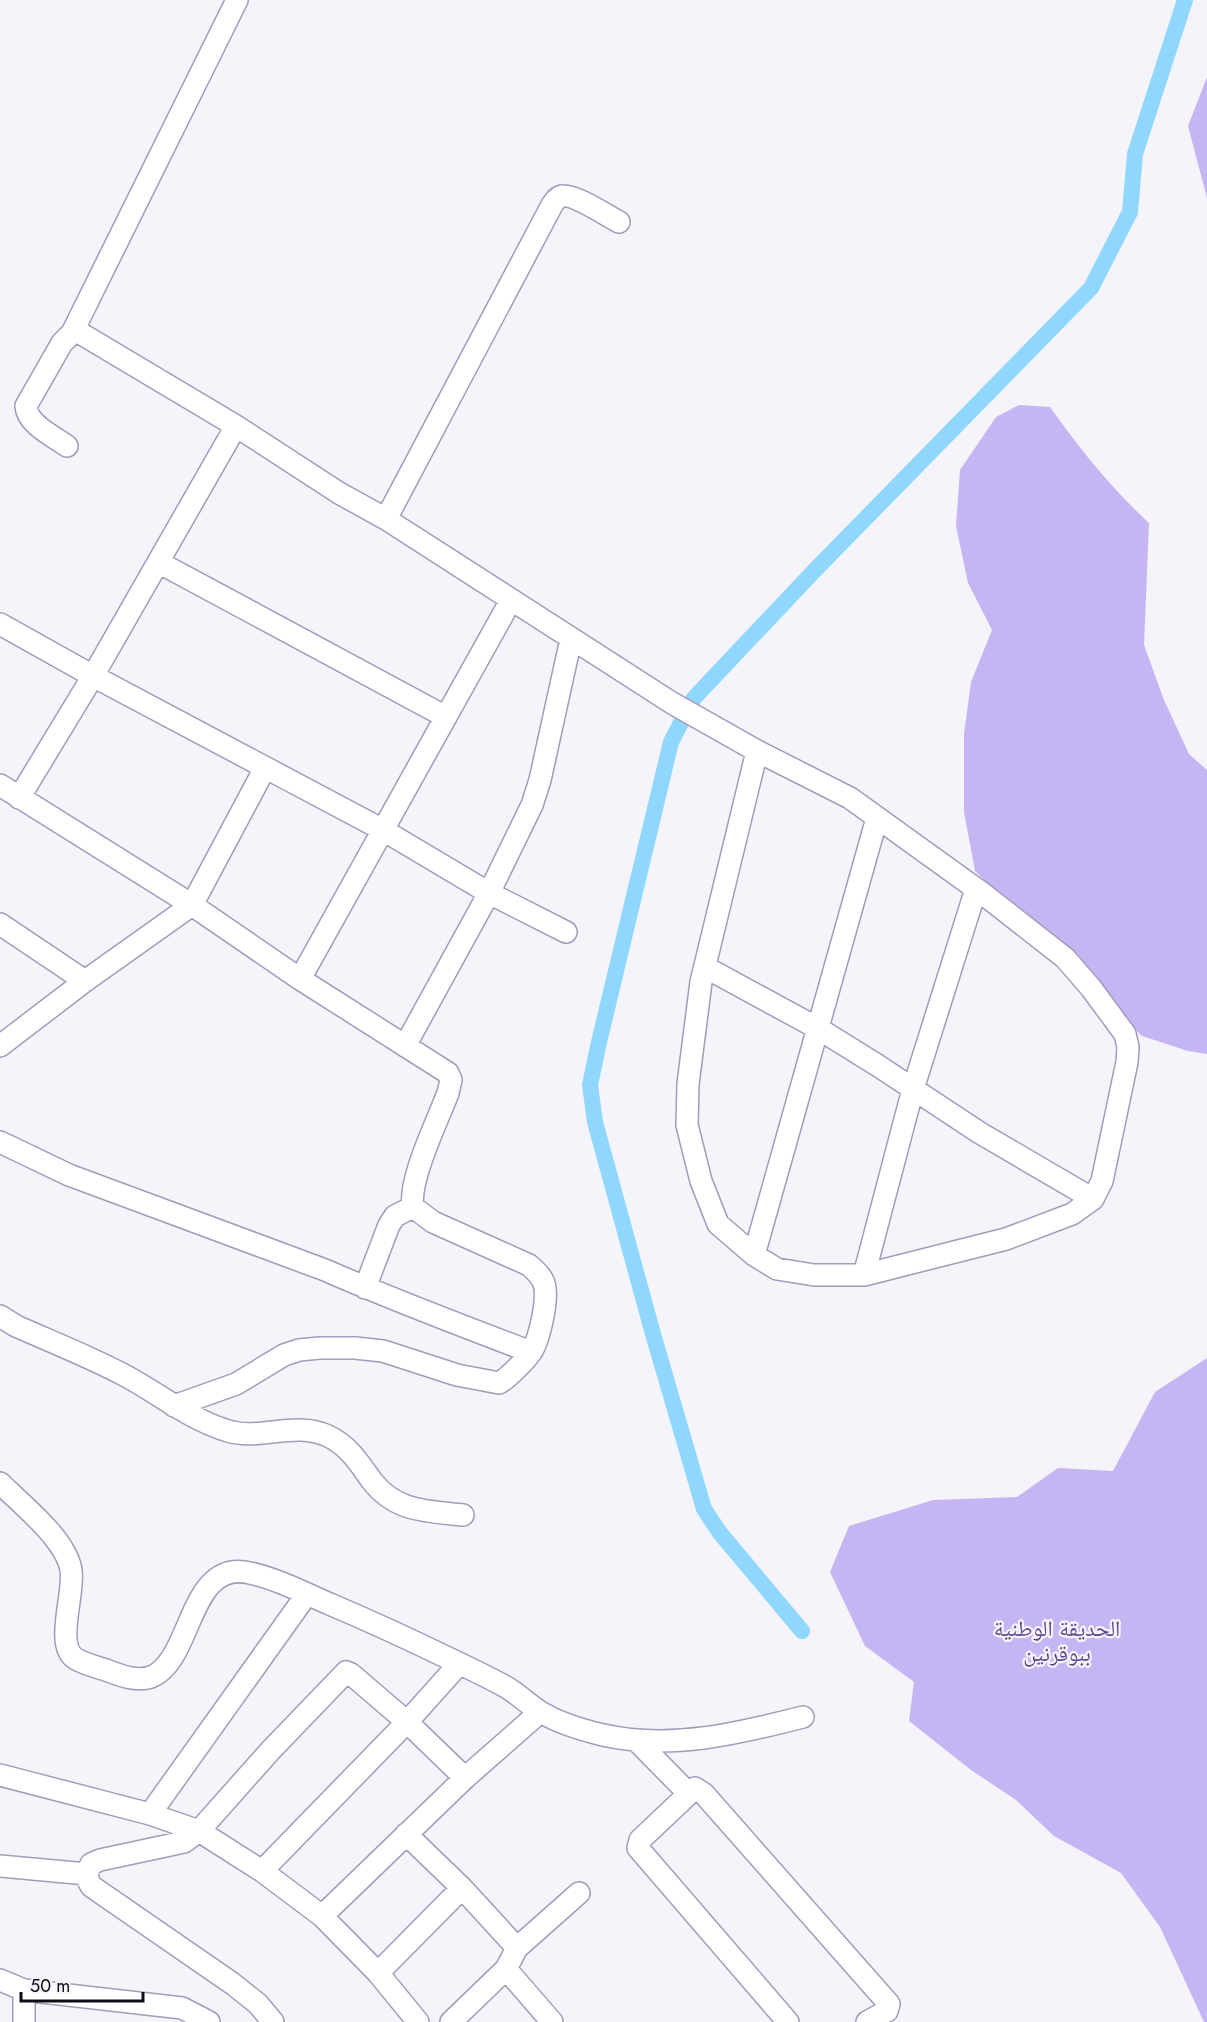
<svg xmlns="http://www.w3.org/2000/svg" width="1207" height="2022" font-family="Jost,'Noto Naskh Arabic',sans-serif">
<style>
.forest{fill:#c6b5f3}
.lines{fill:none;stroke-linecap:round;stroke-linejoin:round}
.canal{stroke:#90d7fd;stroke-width:16}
.minor-casing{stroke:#a39abc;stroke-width:24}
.minor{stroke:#fff;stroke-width:21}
.labels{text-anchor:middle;stroke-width:4.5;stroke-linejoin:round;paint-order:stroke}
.park-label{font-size:22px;fill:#5e458f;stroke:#f5f4fb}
</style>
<rect width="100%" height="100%" fill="#f5f4fb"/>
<path class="forest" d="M1207 77V198L1188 126Z
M1019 405 1050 407C1080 449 1111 488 1149 523L1144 645 1164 700 1189 754 1207 770V1054L1188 1051 1142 1036 975 871 964 812V734L971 682 992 630 968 583 956 526 960 470 996 417Z
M1207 1358V2022H1204L1160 1927 1121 1873 1054 1836 1016 1800 971 1770 909 1721 914 1682 865 1646 830 1572 849 1526 933 1500 1017 1497 1058 1468 1113 1471 1155 1392Z"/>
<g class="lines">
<path class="canal" d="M802 1631 720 1533 704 1509 653 1334 595 1122 590 1085 599 1042 671 742 694 698 815 570 1091 288 1130 212 1135 154 1185 0"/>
<g class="minor-casing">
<path id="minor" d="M72 333 237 0
M67 446C53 436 27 424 26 406L62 343 72 333H80L236 426 339 493 386 519 672 703 757 751 850 798 982 893 1065 958 1091 988 1125 1034 1128 1047 1127 1062 1102 1181 1093 1199 1072 1214 1006 1239 864 1275H814L777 1269 754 1255 718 1224 701 1181 687 1125 688 1084 701 982 757 751
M386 519 552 205C555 201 557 197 562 196 575 194 607 216 619 222
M158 562 446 717
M0 624 93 676 383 830 489 893 566 932
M0 785 192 905 300 979 448 1073 451 1080 448 1093C438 1120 408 1180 413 1207L433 1222 529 1265C536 1271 544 1278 545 1288 547 1303 540 1337 532 1351 527 1359 507 1379 499 1383L457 1375 383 1351 355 1348H320L299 1350 284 1355 236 1384 174 1406
M19 798 93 676 236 426
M0 924 85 981
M705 967 819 1029 877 1065 980 1133 1093 1199
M300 979 511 600
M0 1046 85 981 192 905 265 768
M405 1046 489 893 532 805 540 780 571 639
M0 1142 69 1175 325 1270C393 1300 462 1326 531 1352
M754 1255 877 818
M864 1275 913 1089 976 889
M365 1288 389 1225 395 1216 413 1207
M0 1316 16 1326C52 1342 90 1357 124 1375 158 1393 188 1418 225 1430 259 1442 294 1420 328 1436 349 1446 359 1463 372 1481 396 1512 427 1511 463 1515
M0 1483C22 1505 66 1539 71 1570 75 1594 54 1646 76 1659 85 1664 96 1667 106 1670 119 1675 136 1682 151 1677 193 1661 188 1558 250 1573 278 1579 306 1594 332 1605 372 1622 411 1640 450 1659 469 1668 488 1677 506 1687 518 1694 528 1704 539 1711 558 1723 582 1730 603 1735 670 1750 737 1734 803 1717
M636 1740 689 1794
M0 1775 150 1814 199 1831 262 1871 322 1916 378 1973 418 2022
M150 1814 307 1594
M406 1834 462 1888 517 1948
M0 1866 87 1874
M262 1871 407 1722 459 1664
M322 1916 465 1778 540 1712
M506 1969 552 2022
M378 1973 462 1888
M0 1980 24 1990 182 2008 209 2022
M24 1990V2022
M273 2022 258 2004 233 1984 91 1886C86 1878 87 1872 91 1864L100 1860 184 1842 199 1831 270 1751 346 1672 351 1674 407 1722 465 1778
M451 2022 506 1969 517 1948 579 1893
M788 2022 638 1848 640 1840 695 1788 704 1794 889 2004 887 2011 867 2022"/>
</g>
<use href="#minor" class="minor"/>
</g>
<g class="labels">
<g class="park-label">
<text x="1057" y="1636">الحديقة الوطنية<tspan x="1057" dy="25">ببوقرنين</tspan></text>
</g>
</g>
<path d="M21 1992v9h122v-9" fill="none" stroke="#0f0c17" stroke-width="3"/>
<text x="30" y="1992" font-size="18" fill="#0f0c17" stroke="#f5f4fb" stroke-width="4.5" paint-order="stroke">50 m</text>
</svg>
